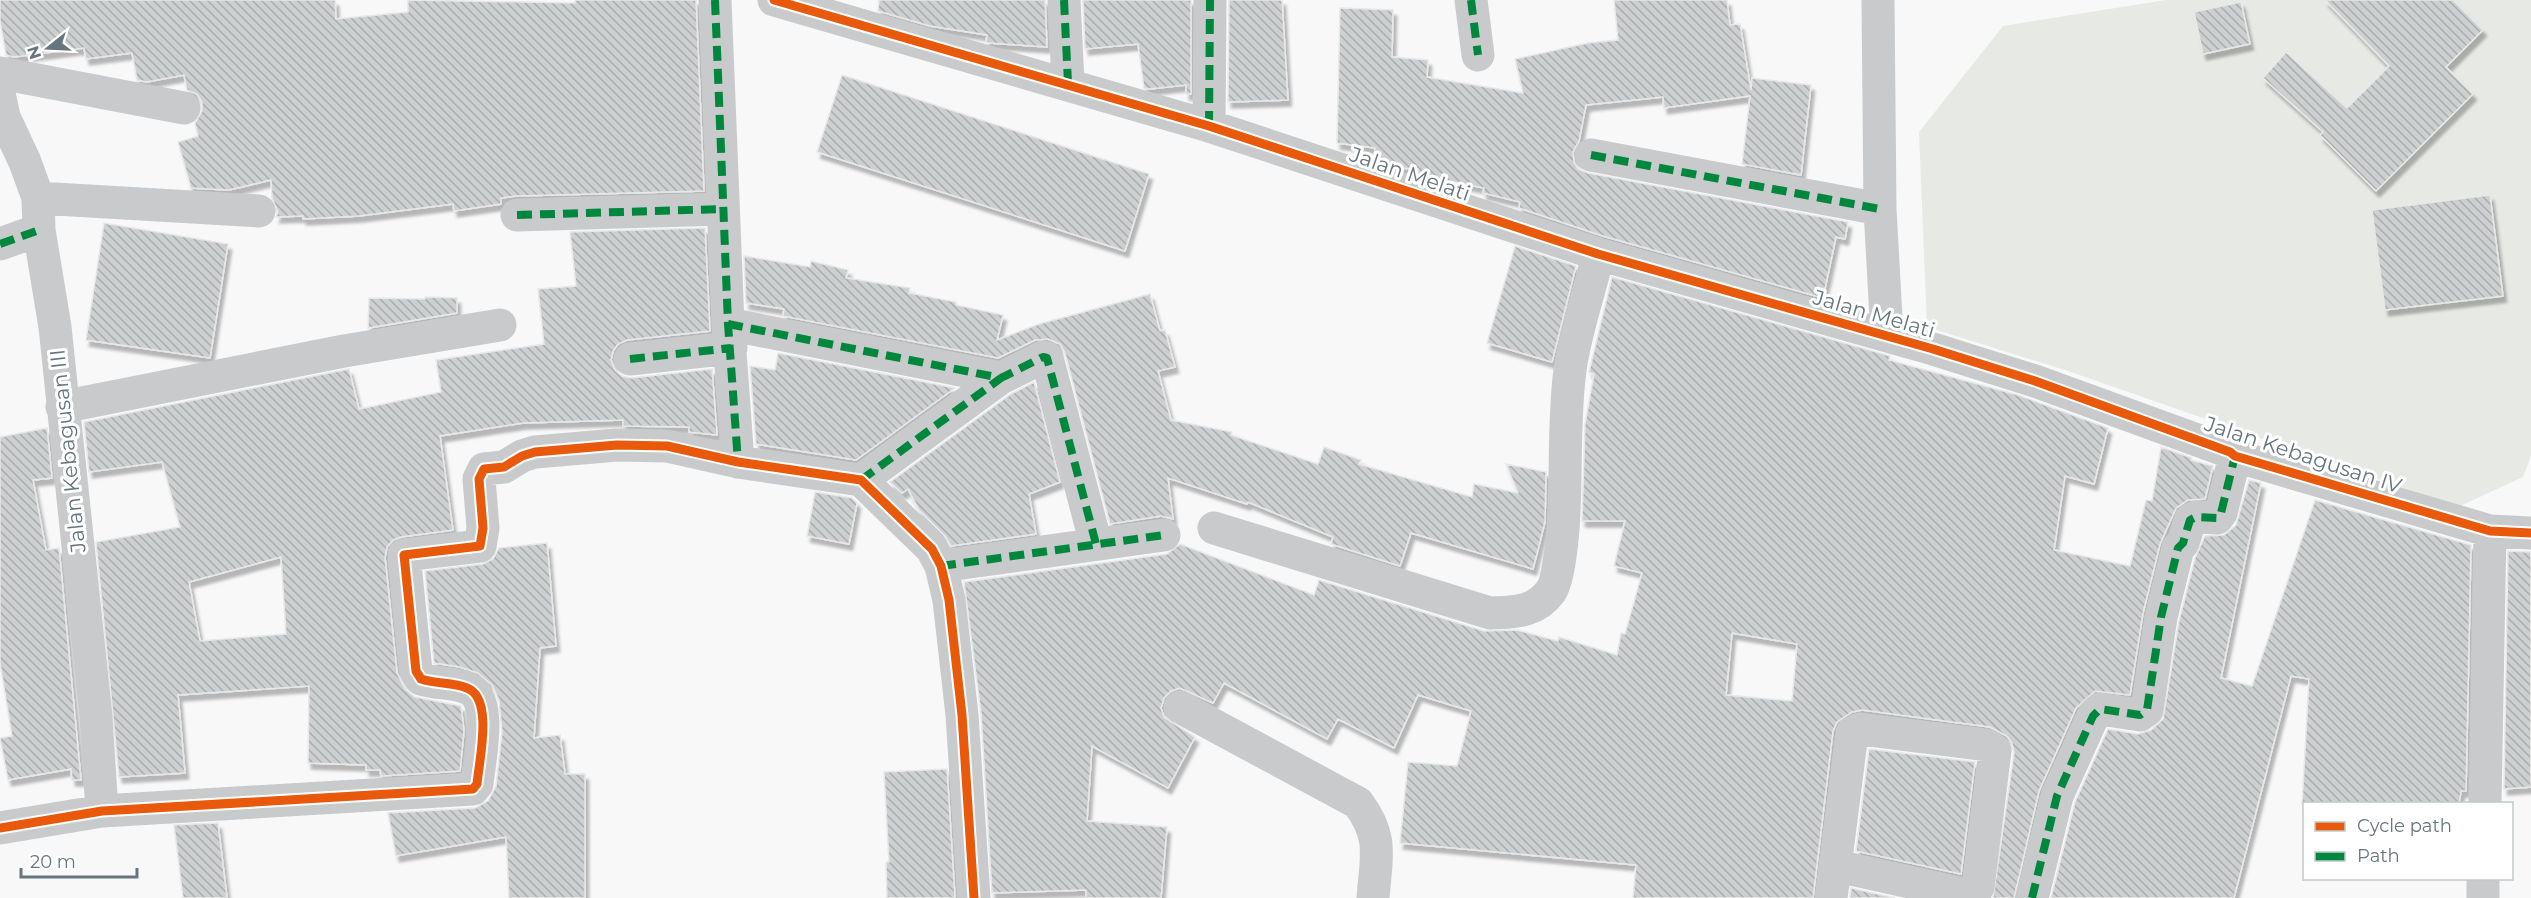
<svg xmlns="http://www.w3.org/2000/svg" width="2531" height="898" font-family="Montserrat,sans-serif">
<style>
.green{fill:#e7e9e5}
.building{fill:url(#building-back-hatch);stroke:#e8e8e8;stroke-width:1.5;fill-rule:evenodd;filter:url(#shadow)}
.lines{fill:none;stroke-linecap:round;stroke-linejoin:round}
.minor{stroke:#c9cacb;stroke-width:33}
.quiet{stroke:#00873e;stroke-width:8;stroke-dasharray:15 8;stroke-linecap:butt}
.cycleway-casing{stroke:#fff;stroke-width:13}
.cycleway{stroke:#e8590c;stroke-width:9}
.labels{text-anchor:middle;stroke-width:6;stroke-linejoin:round;paint-order:stroke}
.street-label{font-size:21px;fill:#66767f;stroke:#fff}
</style>
<defs>
<pattern id="building-back-hatch" width="6" height="6" patternUnits="userSpaceOnUse" patternTransform="scale(1.5)"><rect width="6" height="6" fill="#cdcfd0"/><path d="M-1 5l2 2M0 0l6 6M5-1l2 2" fill="none" stroke="#aaadae"/></pattern>
<filter id="shadow"><feDropShadow dx="3.5" dy="6" stdDeviation="1.5" flood-color="#0004"/></filter>
</defs>
<rect width="100%" height="100%" fill="#f8f8f8"/>
<path class="green" d="M2166 0H2531V456L2523 477 2458 507 2068 371 1927 327 1919 132 2003 26Z"/>
<path class="building" d="M0 0H335L336 19 408 12V0L575 3V0H696L704 191 516 196 501 198V204L454 211 453 204 359 216 303 219V216L276 217 278 212 272 198 271 180 229 190 191 188 178 142 198 136 195 123 202 111V102L197 94 187 90 184 75 147 82 137 80 132 53 86 59 84 48 14 57 6 55 0 21Z
M879 0H1045L1047 47 989 43 986 42 987 35 930 26 878 11Z
M1083 0H1191V94H1186V85L1150 89 1144 88 1138 44 1085 49Z
M1229 0H1282L1288 100 1228 102Z
M1614 0H1727L1730 25 1740 24 1751 90 1752 78 1811 85 1801 175 1742 164 1750 96 1664 108 1663 97 1586 105 1579 141 1573 152 1574 162 1578 169 1588 173 1848 222 1845 239 1836 237 1823 298 1603 236 1519 208 1520 202 1483 193 1484 188 1418 175V169L1398 168 1374 161 1375 148 1337 143 1340 8 1393 10 1392 57 1428 60 1427 77 1523 93 1515 59 1588 43 1618 40Z
M2325 0H2453L2483 30 2446 67 2473 94 2376 191 2320 135 2323 132 2263 78 2286 52 2347 108 2389 66Z
M2241 2 2250 44 2203 54 2194 12Z
M842 75 1149 174 1125 251 817 152Z
M2490 195 2503 296 2385 310 2372 210Z
M104 223 228 244 210 358 86 340Z
M705 228 710 331 627 340 618 344 613 351 611 360 615 370 622 376 631 378 712 369 717 435 689 432V427L623 426V420L523 423 440 436 453 530 401 537 393 540 387 547 385 557 397 673 405 689 415 697 461 706 464 731 460 771 381 776 380 770H366V765L308 763 309 686 178 695 185 773 119 777 96 542 180 527 162 462 89 472 84 422 349 369 359 409 441 392 436 360 544 344 538 289 576 286 570 232ZM281 557 286 634 200 641 189 582Z
M1515 246 1576 266 1552 362 1487 343Z
M744 256 810 267 811 261 848 270 846 278 910 288 909 293 956 302V305L1003 315 997 340 1039 324 1150 294 1160 331 1165 330 1175 367 1158 371 1171 420 1232 432 1231 435 1318 464 1324 447 1361 460 1359 464 1472 497 1474 484 1518 493 1506 464 1546 472 1545 522 1533 569 1411 533 1400 566 1331 544 1333 537 1248 502 1247 504 1168 478 1173 519 1161 516 1110 524 1065 353 1060 344 1048 339 1035 340 998 358 783 316 784 309 746 303Z
M1612 277 1890 356 1889 360 2018 395 2108 428 2094 484 2065 476 2054 550 2130 566 2146 500 2152 501 2161 447 2192 458 2191 460 2213 466 2205 499 2188 500 2176 508 2160 544 2143 613 2130 695 2095 691 2076 708 2039 791 2014 898H1993L2014 753 2012 743 2007 736 1990 727 1862 710 1852 712 1837 722 1833 731 1813 898H1633L1636 865 1400 843 1408 762 1457 766 1471 711 1418 695 1394 748 1338 719 1327 739 1224 683 1213 703 1180 688 1171 691 1164 698 1161 708 1164 717 1195 737 1168 788 1092 746 1087 821 1167 827 1161 898H1086V890L992 893 981 713 964 582 1167 554 1180 544 1314 595 1319 580 1484 631 1517 630 1558 641 1559 637 1617 655 1621 633 1625 634 1642 573 1614 566 1625 521H1582L1585 424 1594 374 1589 372ZM1732 633 1797 644 1792 701 1726 695Z
M425 297 457 298V313L368 328 369 298 425 299Z
M778 353 955 388 856 460 756 444 750 366 775 370Z
M1034 382 1060 482 1029 494 1036 534 951 546 945 536 919 510 908 489 902 493 890 482 1011 394Z
M47 428 52 478 33 480 46 550 59 548 81 780H72L71 769 8 780 0 738 12 736 0 663V437Z
M2249 480 2261 483 2221 678 2252 686 2315 500 2471 545 2466 791H2461L2459 804H2302L2309 679 2291 676 2234 898H2051L2075 802 2108 729 2138 734 2151 730 2163 719 2179 621 2195 558 2205 536 2224 535 2236 525Z
M815 492 852 498 857 503 849 544 807 536Z
M547 543 556 646 540 648 534 738 560 735 565 774H585V898H509L506 837 396 856 388 813 475 808 488 801 496 786 502 732 499 700 492 685 478 673 460 667 434 663 425 571 483 564 493 559 499 548Z
M2508 551 2531 552V787L2504 789Z
M1869 749 1975 762 1961 874 1856 851Z
M947 769 955 898H887L886 862H889L884 772Z
M218 823 227 898H183L174 825Z
M1851 888 1895 898H1850Z"/>
<g class="lines">
<path class="minor" d="M715 0 728 324 738 462
M774 0 1209 126 1598 254 1933 349 2035 381 2230 452 2235 456 2490 531 2531 533
M1064 0 1068 83
M1471 0 1478 55
M1878 0 1880 209 1887 336
M0 73 184 108
M0 98 4 117 25 162 38 198 39 230 55 327 96 717 102 811
M1209 126 1210 0
M1591 155 1880 209
M38 198 259 211
M517 215 723 209
M0 244 39 230
M728 324 1001 378 1043 357 1047 358 1096 544
M630 359 731 348
M62 407 344 351 500 325
M861 480 1001 378
M1214 528 1490 613C1514 612 1535 613 1551 591 1558 581 1562 543 1563 529 1567 476 1563 423 1570 370 1575 331 1590 292 1598 254
M941 566 1164 535
M1180 707 1358 803C1384 838 1376 857 1373 898
M2485 804 2490 531
M0 828 102 811 473 789 477 784C479 761 494 698 467 688 453 682 436 684 421 679L416 671 404 555 480 546 483 528 479 479 484 469 504 467 522 456 535 452 617 445 667 446 738 462 861 480 932 549 941 566 949 600 962 715 974 898
M1831 898 1852 733 1860 729 1987 745 1995 751 1978 887 1973 896 1837 866
M2032 898 2057 796 2093 716 2100 709 2140 715 2147 710 2161 617 2178 548 2183 543 2190 520 2196 517 2217 518 2221 513 2235 456
M2483 898V878"/>
<path class="quiet" d="M715 0 728 324 738 462
M1064 0 1068 83
M1471 0 1478 55
M1209 126 1210 0
M1591 155 1880 209
M517 215 723 209
M0 244 39 230
M728 324 1001 378 1043 357 1047 358 1096 544
M630 359 731 348
M861 480 1001 378
M941 566 1164 535
M2032 898 2057 796 2093 716 2100 709 2140 715 2147 710 2161 617 2178 548 2183 543 2190 520 2196 517 2217 518 2221 513 2235 456"/>
<g class="cycleway-casing">
<path id="cycleway" d="M774 0 1209 126 1598 254 1933 349 2035 381 2230 452 2235 456 2490 531 2531 533
M0 828 102 811 473 789 477 784C479 761 494 698 467 688 453 682 436 684 421 679L416 671 404 555 480 546 483 528 479 479 484 469 504 467 522 456 535 452 617 445 667 446 738 462 861 480 932 549 941 566 949 600 962 715 974 898"/>
</g>
<use href="#cycleway" class="cycleway"/>
</g>
<g class="labels">
<g class="street-label">
<text transform="translate(1410 174) rotate(19)" y="7">Jalan Melati</text>
<text transform="translate(1874 314) rotate(16)" y="7">Jalan Melati</text>
<text transform="translate(68 451) rotate(-96)" y="7">Jalan Kebagusan III</text>
<text transform="translate(2303 455) rotate(18)" y="7">Jalan Kebagusan IV</text>
</g>
</g>
<rect x="2303" y="802" width="210" height="78" fill="#ffffff" stroke="#c2c8cc" stroke-width="1.5"/>
<rect x="2315" y="822" width="30" height="9" fill="#e8590c" stroke="#c2c8cc" stroke-width="1.5"/>
<text x="2357" y="832" font-size="18" fill="#66767f">Cycle path</text>
<rect x="2315" y="852" width="30" height="9" fill="#00873e" stroke="#c2c8cc" stroke-width="1.5"/>
<text x="2357" y="862" font-size="18" fill="#66767f">Path</text>
<g transform="translate(48 48) rotate(252)" stroke="#ffffff" stroke-width="4.5" paint-order="stroke">
<path d="M0-4.5L10 22L0 15L-10 22Z" fill="#66767f"/>
<text y="-9" font-size="16" font-weight="bold" text-anchor="middle" fill="#66767f">N</text>
</g>
<path d="M21 868v9h116v-9" fill="none" stroke="#66767f" stroke-width="3"/>
<text x="30" y="868" font-size="18" fill="#66767f" stroke="#ffffff" stroke-width="4.5" paint-order="stroke">20 m</text>
</svg>
